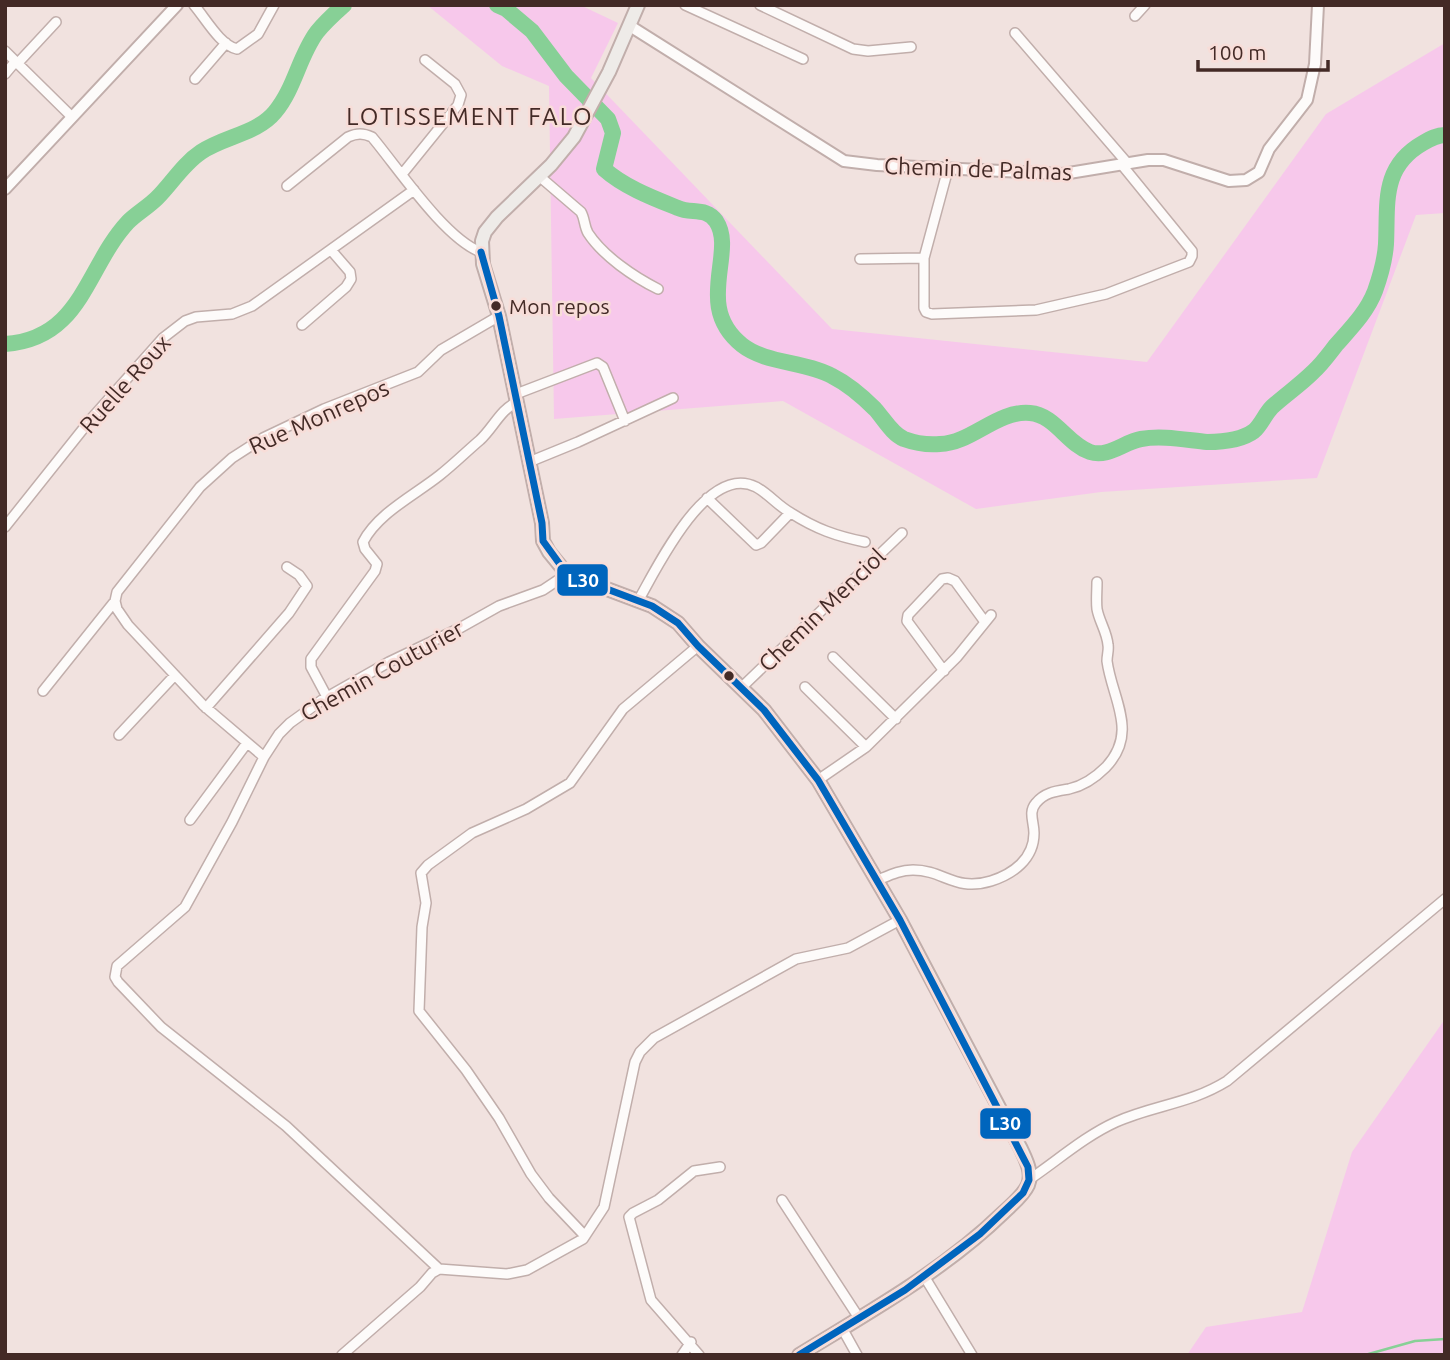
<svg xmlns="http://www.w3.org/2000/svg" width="1450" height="1360" font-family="Ubuntu,sans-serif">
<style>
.green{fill:#f7c8eb}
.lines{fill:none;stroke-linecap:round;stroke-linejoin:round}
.stream{stroke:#87d096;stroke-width:2.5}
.river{stroke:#87d096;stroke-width:16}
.minor-casing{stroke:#c1aeab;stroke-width:12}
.tertiary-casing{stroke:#c1aeab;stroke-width:14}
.secondary-casing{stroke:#c1aeab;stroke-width:16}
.minor{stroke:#fdfbfa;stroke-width:9}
.tertiary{stroke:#fdfbfa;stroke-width:10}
.secondary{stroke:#eeebe8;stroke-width:12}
.bus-1-casing{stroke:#f8ddd8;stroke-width:12}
.bus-1{stroke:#0065bd;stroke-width:7}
.bus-dot{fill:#432a26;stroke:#f8ddd8;stroke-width:2.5}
.labels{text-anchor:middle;stroke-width:5;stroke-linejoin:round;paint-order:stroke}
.bus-label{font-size:21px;fill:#432a26;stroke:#f8ddd8;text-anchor:start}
.street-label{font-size:23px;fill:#432a26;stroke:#f8ddd8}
.neighbourhood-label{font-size:24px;letter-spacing:2px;fill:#432a26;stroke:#f8ddd8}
.line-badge{stroke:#f8ddd8;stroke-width:2.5}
.badge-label{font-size:19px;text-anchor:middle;font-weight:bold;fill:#fff}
</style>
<rect width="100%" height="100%" fill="#f1e2df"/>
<path class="green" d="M427 5H580L618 23 591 78 832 329 1147 362 1326 114 1445 43V213L1416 215 1317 478 1101 492 976 509 783 401 554 419 549 86 502 66Z
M1445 1019V1355H1187L1206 1327 1302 1312 1352 1152Z"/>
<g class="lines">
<path class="stream" d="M1365 1355 1415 1341 1445 1339"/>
<path class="river" d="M497 5 506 9 532 31 566 76 608 119 613 133 604 169C624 187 653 198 678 208 691 214 706 207 716 221 737 252 693 306 742 345 766 364 805 361 832 376 848 384 863 397 875 409 884 419 892 434 904 439 915 443 929 445 940 444 972 443 997 410 1030 413 1055 415 1067 444 1090 452 1108 458 1124 442 1141 439 1162 435 1186 440 1207 442 1221 442 1242 440 1254 431 1261 425 1265 414 1272 407 1285 395 1300 385 1313 372 1322 364 1329 354 1336 345 1351 328 1367 312 1375 291 1380 277 1385 259 1386 244 1388 203 1381 167 1423 143 1430 139 1437 135 1445 135
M5 344C82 339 86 267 128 222 137 213 148 207 157 198 172 183 183 164 201 152 225 136 257 134 275 112 295 88 299 56 317 32 325 22 335 13 344 5"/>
<g class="minor-casing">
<path id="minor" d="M194 5C206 19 220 45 237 49L258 34 274 5
M685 5 803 59
M760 5 853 49 868 51 911 47
M1135 16 1145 5
M1015 33 1128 164
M5 51 72 117
M17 64 56 22
M5 74 15 62
M195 79 226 43
M948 169 924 258V308L926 312 932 314 1036 310 1106 294 1189 262 1192 256V251L1122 165
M403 173 458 105 461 95 455 84 425 60
M539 176 581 212C585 219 584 226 588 233 603 256 634 277 658 289
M287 186 348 137C357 133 363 133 372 137 398 168 445 239 481 252
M860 259 924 258
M302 325 346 287 351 279 350 272 331 250
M516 394 597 363 603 367 625 421
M529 462 578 442 673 398
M707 498 756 545 761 543 790 513
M5 527 91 419 163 338 185 321 196 317 232 314 252 306 414 190
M638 601C657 568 707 462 756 487 769 494 778 506 791 513 816 529 836 536 865 542
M833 657 896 719
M944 671 907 621 908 615 942 579 948 578 955 581 985 622
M742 687 902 533
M805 687 866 747
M43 691 115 601
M327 697 311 667V659L375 571 377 564 365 549 363 542C378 513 415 495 440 475 454 464 467 451 480 440 493 428 501 409 517 402
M206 708 289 613 307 586 299 575 287 567
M119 735 175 675
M264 757 203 705 128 625 117 609 115 601 117 592 200 487 232 458 263 438 324 409 418 372 441 350 499 316
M818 780 866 747 957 657 991 615
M190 820 247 743
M878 880C890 875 900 870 913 870 944 870 955 892 991 881 1013 874 1034 859 1034 833 1034 822 1028 812 1036 803 1045 792 1057 791 1069 789 1083 786 1096 777 1106 767 1139 732 1112 699 1107 661 1107 655 1109 650 1108 645 1107 632 1099 621 1097 609 1096 601 1097 591 1097 582
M1030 1179C1058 1160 1085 1136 1116 1122 1154 1105 1190 1104 1227 1081L1445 899
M782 1200 859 1318
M585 1236 549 1198 531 1174 499 1118 466 1070 419 1011 422 927 426 903 421 873 428 865 472 833 526 809 570 783 623 709 698 646
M439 1269 286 1126 161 1027 118 982 115 977 117 966 185 907 232 822 264 757 279 734 290 723 322 700 389 662 458 629 499 606 543 590 567 574
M924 1276 972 1355
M842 1328 857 1355
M342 1355 420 1287 432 1273 439 1269 507 1274 527 1270 583 1239 604 1207 635 1062 640 1052 654 1038 796 959 848 948 900 920
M682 1355 691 1342
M699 1355 651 1300 629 1217 633 1213 658 1200 694 1171 720 1167"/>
</g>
<g class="tertiary-casing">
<path id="tertiary" d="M630 26 844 161 877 165 1063 174 1148 160H1164L1229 181 1246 180 1259 172 1269 149 1307 100 1315 64 1318 5
M5 189 177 5"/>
</g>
<g class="secondary-casing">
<path id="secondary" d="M638 5 609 72 574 137 551 165 497 217 485 232 482 241 483 264 499 316 542 523 543 541 549 552 567 574 652 606 678 623 698 646 764 710 818 780 900 920 1021 1149C1026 1160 1033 1173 1028 1185 1023 1196 1011 1205 1003 1213 943 1271 869 1312 799 1355"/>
</g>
<use href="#minor" class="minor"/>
<use href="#tertiary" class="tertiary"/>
<use href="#secondary" class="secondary"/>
<g class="bus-1-casing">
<path id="bus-1" d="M481 252 499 316 542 523 543 541 567 574 652 606 678 623 698 646 764 710 818 780 900 920 1028 1167 1029 1180 1023 1193 980 1234 905 1290 799 1355"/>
</g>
<use href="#bus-1" class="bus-1"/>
</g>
<g class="bus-dot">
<circle cx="496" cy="306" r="6"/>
<circle cx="729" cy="676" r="6"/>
</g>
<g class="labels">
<g class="bus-label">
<text x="509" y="314">Mon repos</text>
</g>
<g class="street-label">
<text transform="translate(978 169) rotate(2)" y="8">Chemin de Palmas</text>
<text transform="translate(125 384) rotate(-48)" y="8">Ruelle Roux</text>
<text transform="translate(319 417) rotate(-24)" y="8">Rue Monrepos</text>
<text transform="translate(822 610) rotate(-44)" y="8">Chemin Menciol</text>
<text transform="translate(382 671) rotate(-29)" y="8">Chemin Couturier</text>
</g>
<g class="neighbourhood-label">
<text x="470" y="125">LOTISSEMENT FALO</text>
</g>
</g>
<g class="line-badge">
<rect x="556" y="563" width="53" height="34" rx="7" fill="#0065bd"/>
<rect x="979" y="1107" width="53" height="33" rx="7" fill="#0065bd"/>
</g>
<g class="badge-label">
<text x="583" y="587">L30</text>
<text x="1005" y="1130">L30</text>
</g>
<rect width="1450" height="1360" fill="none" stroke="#432a26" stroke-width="14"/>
<path d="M1198 60v10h130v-10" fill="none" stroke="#432a26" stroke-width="3.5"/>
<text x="1208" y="60" font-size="21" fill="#432a26" stroke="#f8ddd8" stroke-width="5" paint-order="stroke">100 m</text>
</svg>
